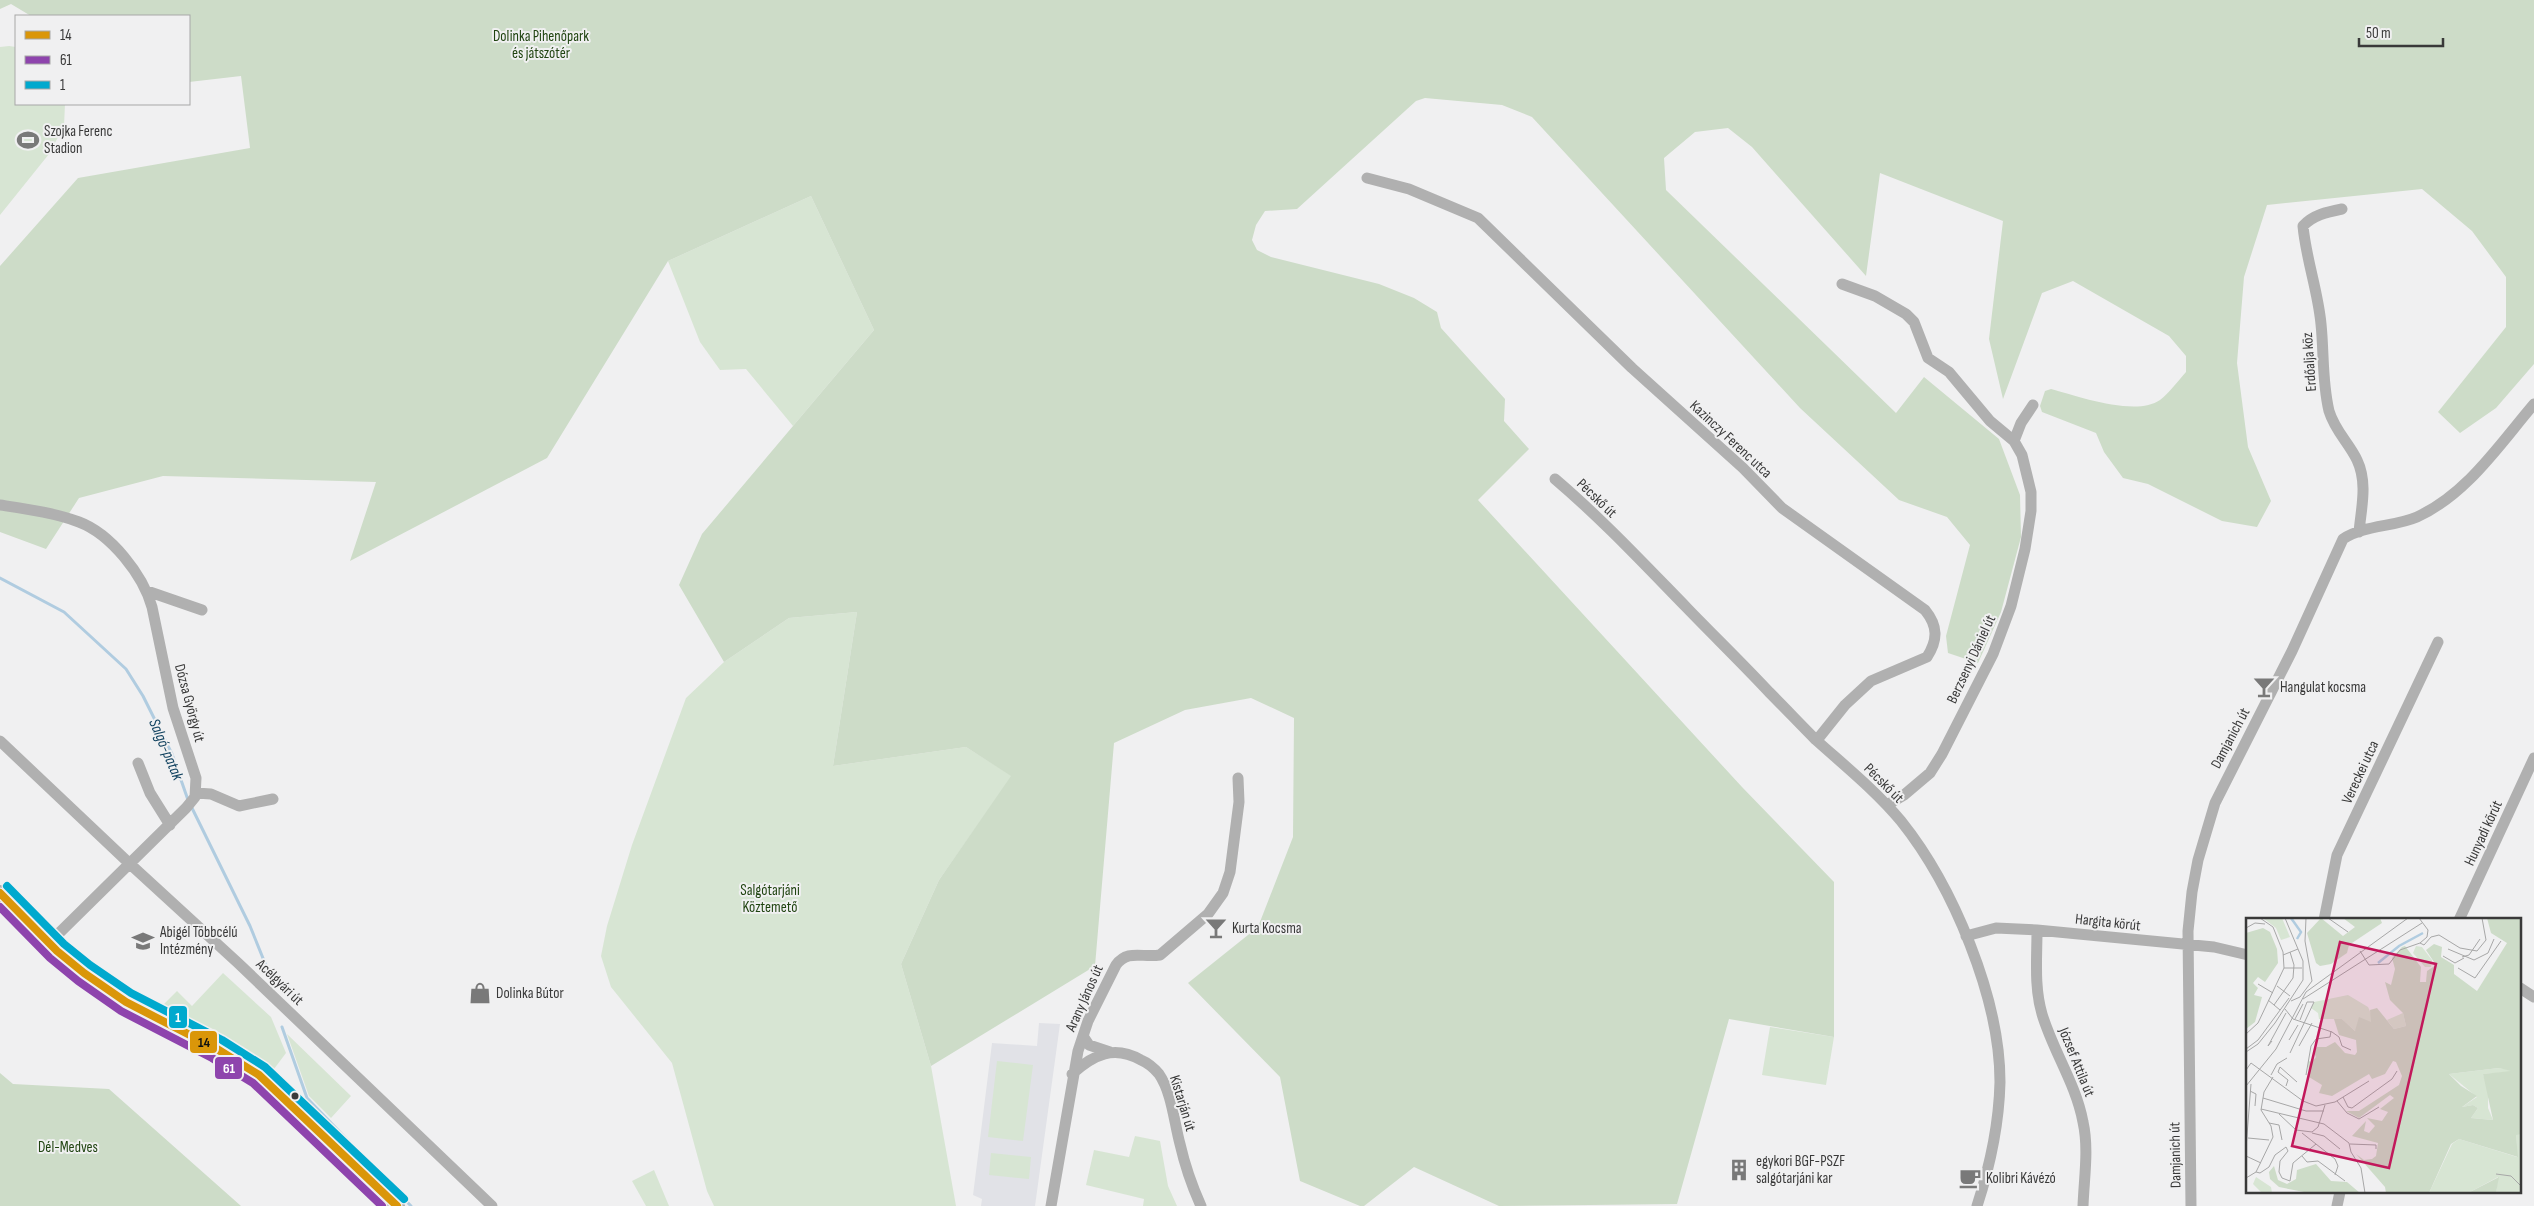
<svg xmlns="http://www.w3.org/2000/svg" width="2534" height="1206" font-family="'Sofia Sans Condensed',sans-serif">
<style>
.built{fill:#e1e2e7}
.green{fill:#d7e5d3}
.forest{fill:#cddcc8}
.lines{fill:none;stroke-linecap:round;stroke-linejoin:round}
.stream{stroke:#b0cce0;stroke-width:3}
.minor{stroke:#b0b0b0;stroke-width:11}
.secondary{stroke:#afafb0;stroke-width:16}
.bus-1-casing{stroke:#f0f0f1;stroke-width:11}
.bus-2-casing{stroke:#f0f0f1;stroke-width:11}
.bus-3-casing{stroke:#f0f0f1;stroke-width:11}
.bus-1{stroke:#da9609;stroke-width:8}
.bus-2{stroke:#8e44ad;stroke-width:8}
.bus-3{stroke:#00a9ce;stroke-width:8}
.bus-dot{fill:#393939;stroke:#f0f0f1;stroke-width:2}
.labels{text-anchor:middle;stroke-width:4;stroke-linejoin:round;paint-order:stroke}
.park-label{font-size:15px;fill:#204411;stroke:#f0f0f1}
.poi-label{font-size:15px;fill:#393939;stroke:#f0f0f1;text-anchor:start}
.street-label{font-size:15px;fill:#393939;stroke:#f0f0f1}
.water-label{font-size:16px;font-style:italic;fill:#124360;stroke:#f0f0f1}
.inset-river{fill:none;stroke:#b0cce0;stroke-width:2.5}
.inset-road{fill:none;stroke:#a7a7a7;stroke-width:1}
.view{fill:#c2185b;fill-opacity:0.15;stroke:#c2185b;stroke-width:2.5}
.inset-edge{fill:none;stroke:#393939;stroke-width:2.5}
.line-badge{stroke:#f0f0f1;stroke-width:2}
.badge-label{font-size:14px;text-anchor:middle;font-weight:bold;fill:#fff}
.pale-badge-label{font-size:14px;text-anchor:middle;font-weight:bold;fill:#111}
</style>
<rect width="100%" height="100%" fill="#f0f0f1"/>
<path class="built" d="M1039 1023 1060 1024 1035 1206H981L982 1199 973 1195 992 1043 1037 1046Z"/>
<path class="green" d="M9 46 16 47V104H65L64 126 49 154 0 215V47Z
M811 196 874 330 793 426 746 369 720 370 700 342 668 261Z
M857 612 833 766 966 747 1012 776 939 880 901 964 931 1066 956 1206H714L707 1191 672 1063 611 987 601 956 607 926 632 845 686 698 724 662 789 618Z
M223 973 271 1017 286 1053 274 1069 158 1010 177 991 192 1006Z
M1770 1027 1834 1037 1826 1085 1762 1075Z
M287 1034 351 1096 331 1118 309 1096Z
M997 1061 1033 1065 1023 1141 988 1137Z
M1135 1136 1160 1141 1168 1186 1177 1206H1143L1144 1199 1086 1185 1094 1150 1129 1157Z
M991 1153 1031 1157 1029 1179 989 1175Z
M654 1170 669 1206H646L632 1181Z"/>
<path class="forest" d="M0 0H2534V364L2496 408 2460 433 2438 412 2506 327V277L2472 231 2422 189 2267 205 2244 277 2237 363 2248 447 2271 501 2257 527 2222 521 2148 484 2123 478 2104 452 2096 433 2042 412 2040 406 2045 391 2051 389C2077 396 2136 417 2160 400 2169 393 2178 381 2186 372V356L2169 336 2073 281 2042 293 2003 399 1989 339 2003 221 1880 173 1866 276 1752 147 1728 128 1695 132 1664 158 1666 190 1896 413 1924 377 1999 439 2020 495 2021 537 2001 612 1978 663 1948 653 1946 636 1970 545 1947 517 1899 500 1800 408 1532 117 1502 105 1425 98 1416 101 1297 209 1265 211 1256 225 1252 240 1257 250 1271 257 1379 284 1414 298 1437 312 1441 328 1505 399 1504 421 1529 449 1478 500 1742 787 1834 882V1037L1729 1019 1677 1204 1499 1206 1414 1167 1364 1206H1360L1300 1181 1280 1077 1188 983 1258 927 1293 837 1294 718 1251 698 1185 710 1114 743 1095 966 931 1066 901 964 939 880 1011 776 966 747 833 766 857 612 789 618 724 662 679 585 702 534 874 330 811 196 668 261 547 458 350 561 376 482 163 476 79 498 46 549 0 532V266L78 178 250 148 241 76 189 82V16H31L11 4 0 9Z
M0 1073 13 1084 109 1089 241 1206H0Z"/>
<g class="lines">
<path class="stream" d="M0 578 64 612 126 669 143 696 172 754 188 800
M191 806 250 926 269 973
M282 1027 307 1098 411 1206"/>
<path class="minor" d="M1367 178 1409 189 1478 218 1632 368 1743 468 1782 508 1925 610C1938 626 1938 640 1927 657L1871 681 1845 705 1817 740
M2342 209C2327 212 2313 215 2303 226 2306 259 2318 291 2321 324 2324 353 2322 382 2329 411 2335 431 2349 443 2357 460 2368 483 2361 509 2359 532
M1842 284 1875 296 1906 314 1914 322 1928 358 1949 372 1990 421 2014 441 2022 455 2031 492V511L2025 549 2011 606 1993 654 1942 754 1930 773 1904 795 1887 805
M2014 441 2021 423 2033 405
M1555 479C1602 519 1644 564 1687 608 1714 636 1742 663 1769 692 1785 708 1800 724 1816 740 1845 766 1876 791 1901 821 1953 886 2000 998 2000 1082 1999 1124 1990 1166 1977 1206
M0 505C26 509 55 513 79 522 111 534 143 575 152 607L173 708 196 778 195 797 186 808 49 943
M147 591 202 610
M0 741 130 864 238 963 492 1206
M138 763 150 793 170 825
M196 793 211 794 239 806 273 799
M2324 920 2337 855 2438 642
M2459 920 2534 758
M2037 930C2037 958 2034 987 2042 1014 2053 1051 2076 1084 2083 1122 2089 1149 2084 1178 2083 1206
M1966 936 1996 928 2037 930 2214 947 2248 955
M2520 988 2534 997
M1083 1036 1089 1045 1110 1052
M1072 1074C1094 1054 1114 1045 1141 1060 1148 1063 1154 1068 1159 1074 1172 1093 1174 1122 1180 1144 1185 1166 1192 1186 1201 1206
M1051 1206 1078 1051 1088 1021 1116 965C1128 949 1142 958 1160 955L1208 914 1223 893 1230 872 1239 802 1238 778
M2191 1206 2188 931 2192 892 2198 860 2215 803 2292 651 2343 539C2364 525 2394 527 2417 517 2467 494 2499 445 2534 404
M2337 1206 2340 1192"/>
<path class="secondary" d="M0 893 57 951 84 973 126 1002 217 1049 259 1075 397 1206"/>
<g class="bus-1-casing">
<path id="bus-1" d="M0 893 57 951 84 973 126 1002 217 1049 259 1075 397 1206"/>
</g>
<g class="bus-2-casing">
<path id="bus-2" d="M0 907 50 958 78 981 121 1011 212 1058 253 1083 382 1206"/>
</g>
<g class="bus-3-casing">
<path id="bus-3" d="M7 886 64 944 90 965 131 993 222 1040 265 1067 404 1199"/>
</g>
<use href="#bus-1" class="bus-1"/>
<use href="#bus-2" class="bus-2"/>
<use href="#bus-3" class="bus-3"/>
</g>
<defs>
<g id="stadium-bare" transform="scale(1.725)"><path d="M0-5a6.5 5 0 1 0 0 10a6.5 5 0 1 0 0-10ZM-3.5-1.8h7v3.6h-7Z" fill="#797979" stroke="#f0f0f1" stroke-width="2.5" paint-order="stroke"/></g>
<g id="bar-bare" transform="scale(1.725)"><path d="M-6-5H6L.8 .8V4.5H3.5V6h-7V4.5H-.8V.8Z" fill="#797979" stroke="#f0f0f1" stroke-width="2.5" paint-order="stroke"/></g>
<g id="school-bare" transform="scale(1.725)"><path d="M0-5L7-2L0 1L-7-2ZM-4 1L0 2.5L4 1V4Q0 6-4 4Z" fill="#797979" stroke="#f0f0f1" stroke-width="2.5" paint-order="stroke"/></g>
<g id="shop-bare" transform="scale(1.725)"><path d="M-5-2.5h2.3a2.7 3.5 0 0 1 5.4 0H5L5.5 6h-11ZM-1.5-2.5h3a1.5 2.3 0 0 0-3 0Z" fill="#797979" stroke="#f0f0f1" stroke-width="2.5" paint-order="stroke"/></g>
<g id="building-bare" transform="scale(1.725)"><path d="M-4-6H4V6H1V3H-1V6H-4ZM-2.5-4.3h1.7v1.8h-1.7ZM.8-4.3h1.7v1.8H.8ZM-2.5-1h1.7V.8h-1.7ZM.8-1h1.7V.8H.8Z" fill="#797979" stroke="#f0f0f1" stroke-width="2.5" paint-order="stroke"/></g>
<g id="cafe-bare" transform="scale(1.725)"><path d="M-5.5-4.5H6V0H3Q3 3.5 0 3.5H-2.5Q-5.5 3.5-5.5 0ZM3-3.2v2h1.7v-2ZM-6 4.5H4V6H-6Z" fill="#797979" stroke="#f0f0f1" stroke-width="2.5" paint-order="stroke"/></g>
</defs>
<g fill-rule="evenodd">
<use href="#stadium-bare" x="28" y="140"/>
<use href="#bar-bare" x="2264" y="687"/>
<use href="#bar-bare" x="1216" y="928"/>
<use href="#school-bare" x="143" y="941"/>
<use href="#shop-bare" x="480" y="993"/>
<use href="#building-bare" x="1739" y="1170"/>
<use href="#cafe-bare" x="1970" y="1178"/>
</g>
<circle class="bus-dot" cx="295" cy="1096" r="4.5"/>
<g class="labels">
<g class="park-label">
<text x="541" y="41">Dolinka Pihenőpark<tspan x="541" dy="17">és játszótér</tspan></text>
<text x="770" y="895">Salgótarjáni<tspan x="770" dy="17">Köztemető</tspan></text>
<text x="68" y="1152">Dél-Medves</text>
</g>
<g class="poi-label">
<text x="44" y="136">Szojka Ferenc<tspan x="44" dy="17">Stadion</tspan></text>
<text x="2280" y="692">Hangulat kocsma</text>
<text x="1232" y="933">Kurta Kocsma</text>
<text x="160" y="937">Abigél Többcélú<tspan x="160" dy="17">Intézmény</tspan></text>
<text x="496" y="998">Dolinka Bútor</text>
<text x="1756" y="1166">egykori BGF-PSZF<tspan x="1756" dy="17">salgótarjáni kar</tspan></text>
<text x="1986" y="1183">Kolibri Kávézó</text>
</g>
<g class="street-label">
<text transform="translate(2309 362) rotate(-94)" y="5">Erdőalja köz</text>
<text transform="translate(1731 439) rotate(43)" y="5">Kazinczy Ferenc utca</text>
<text transform="translate(1597 498) rotate(44)" y="5">Pécskő út</text>
<text transform="translate(1971 659) rotate(-65)" y="5">Berzsenyi Dániel út</text>
<text transform="translate(190 703) rotate(75)" y="5">Dózsa György út</text>
<text transform="translate(2230 738) rotate(-62)" y="5">Damjanich út</text>
<text transform="translate(2360 772) rotate(-65)" y="5">Vereckei utca</text>
<text transform="translate(1884 783) rotate(45)" y="5">Pécskő út</text>
<text transform="translate(2483 833) rotate(-65)" y="5">Hunyadi körút</text>
<text transform="translate(2108 922) rotate(6)" y="5">Hargita körút</text>
<text transform="translate(280 982) rotate(44)" y="5">Acélgyári út</text>
<text transform="translate(1084 998) rotate(-66)" y="5">Arany János út</text>
<text transform="translate(2077 1062) rotate(68)" y="5">József Attila út</text>
<text transform="translate(1183 1103) rotate(73)" y="5">Kistarján út</text>
<text transform="translate(2175 1155) rotate(-91)" y="5">Damjanich út</text>
</g>
<g class="water-label">
<text transform="translate(167 749) rotate(67)" y="6">Salgó-patak</text>
</g>
</g>
<g transform="translate(2246 918)">
<rect width="275" height="275" fill="#f0f0f1"/>
<path d="M17 0H36L44 19 35 22 30 10ZM170 28 176 29 186 42 185 49H179L167 35ZM102 77 122 89 126 98 125 104 109 113 96 101H73L72 95 65 90 68 84ZM157 95 160 108 148 111 141 102ZM253 150 265 152V154L237 156 242 171V190L247 202 225 200 232 190 227 187 216 189 231 179 203 156ZM270 216H275V275H250L252 259 222 275H183L206 226 213 221 271 239ZM10 259 25 269 26 275H16L7 266Z" fill="#d7e5d3"/>
<path d="M75 0 97 18 109 9 97 0H134L136 5 103 27 101 35 85 46 74 48 70 45 61 15ZM241 0H275V216L270 217 272 239 213 221 205 226 183 275H140L139 269 110 236 118 242 126 241 130 238 132 225 106 218 120 203 118 213 123 215 129 208 121 200 136 203 142 194 134 191 148 180 144 177 113 200 100 193H113L153 167 156 158 150 144 147 143 139 156 126 161 123 156 86 178 73 175 76 167 63 159 62 143 66 144 70 139 68 134 71 129H80L89 124 99 135 109 137 111 134 110 122 93 117 88 101H96L109 113 113 99 125 104 124 92 131 90 148 111 160 108 157 95 144 82 139 64 145 67 149 51 146 40 156 29 159 28 175 49 174 64H180L181 53 190 47 180 32 188 26 196 29 195 39 208 47V56L231 73 261 25 245 15ZM253 150 265 153 237 156 247 202 225 200 232 190 227 187 216 189 231 178 215 168 203 156ZM17 10 24 14 31 31 32 45 19 64 12 59 7 65 12 70 8 77 16 79 9 104 0 111V15ZM70 246 85 263 101 264 114 275 58 274 33 269 24 261 23 254 28 248 32 262 41 266 50 261 51 252ZM253 259 250 275H222Z" fill="#cddcc8" fill-rule="evenodd"/>
<path class="inset-river" d="M45 0 55 14 51 21M132 45 153 28 177 15"/>
<path class="inset-road" d="M82 0 102 14M0 10 9 5 19 6M174 25 178 27 185 19 193 17 214 30 231 33 240 22 236 0M202 31 228 42 242 35 248 21M114 33 123 47 143 46 154 32 174 25 181 19 182 12 173 0M37 37 52 31M197 38 209 45 218 40M216 39 223 37 234 21M38 50H56M212 50 229 60 255 23M12 66 27 75M31 68 44 78M57 81 176 5M22 82 34 92M45 83 54 79 66 63 59 23 60 0M28 87 47 60 48 47 44 34M39 91 47 101 86 114 93 119 96 128 105 132M49 101 57 86M0 116 12 105 38 50 37 34 27 9 14 0M43 122 52 107M26 123 22 128 40 95M53 128 66 105M0 131 12 122 43 80M0 134 12 126 29 105 57 62V43L39 0M44 135 68 84H61L54 102M0 152 5 145 57 183 70 188 89 184 123 163M25 157 31 146 41 140M60 157 65 128 70 121 84 119 85 113M0 168 30 131 60 74 162 0M40 168 42 162 32 154 34 149 51 164M4 173 10 176 9 188M97 179 102 189 106 190 146 161 151 153M17 180 60 193H78M91 183 101 195 113 201 133 189M15 191 78 206 103 225 105 234 115 250 119 275M33 196 50 212 66 214 72 209 79 187M23 205 33 207 36 222M56 215 89 241 92 248 89 257M66 215 78 218 94 231M2 220 23 222M104 226 130 227V231M0 230 5 166M0 238 15 245M56 238 61 244 72 243 99 263M10 254 14 255 23 249 29 237 40 229 42 233 34 243 33 254 36 260 44 263 47 245 70 226M250 256 265 258 275 268M0 260 10 254 27 219 25 208 15 192 18 174 27 159"/>
<path class="view" d="M94 24 190 46 143 250 46 228Z"/>
<rect width="275" height="275" class="inset-edge"/>
</g>
<g class="line-badge">
<rect x="168" y="1005" width="20" height="24" rx="5" fill="#00a9ce"/>
<rect x="189" y="1030" width="29" height="24" rx="5" fill="#da9609"/>
<rect x="214" y="1056" width="29" height="24" rx="5" fill="#8e44ad"/>
</g>
<g class="badge-label">
<text x="178" y="1022">1</text>
<text x="229" y="1073">61</text>
</g>
<g class="pale-badge-label">
<text x="204" y="1047">14</text>
</g>
<rect x="15" y="15" width="175" height="90" fill="#f0f0f1" stroke="#a7a7a7"/>
<rect x="25" y="31" width="25" height="8" fill="#da9609" stroke="#a7a7a7"/>
<text x="60" y="40" font-size="15" fill="#393939">14</text>
<rect x="25" y="56" width="25" height="8" fill="#8e44ad" stroke="#a7a7a7"/>
<text x="60" y="65" font-size="15" fill="#393939">61</text>
<rect x="25" y="81" width="25" height="8" fill="#00a9ce" stroke="#a7a7a7"/>
<text x="60" y="90" font-size="15" fill="#393939">1</text>
<path d="M2359 38v8h84v-8" fill="none" stroke="#393939" stroke-width="2.5"/>
<text x="2366" y="38" font-size="15" fill="#393939" stroke="#f0f0f1" stroke-width="4" paint-order="stroke">50 m</text>
</svg>
